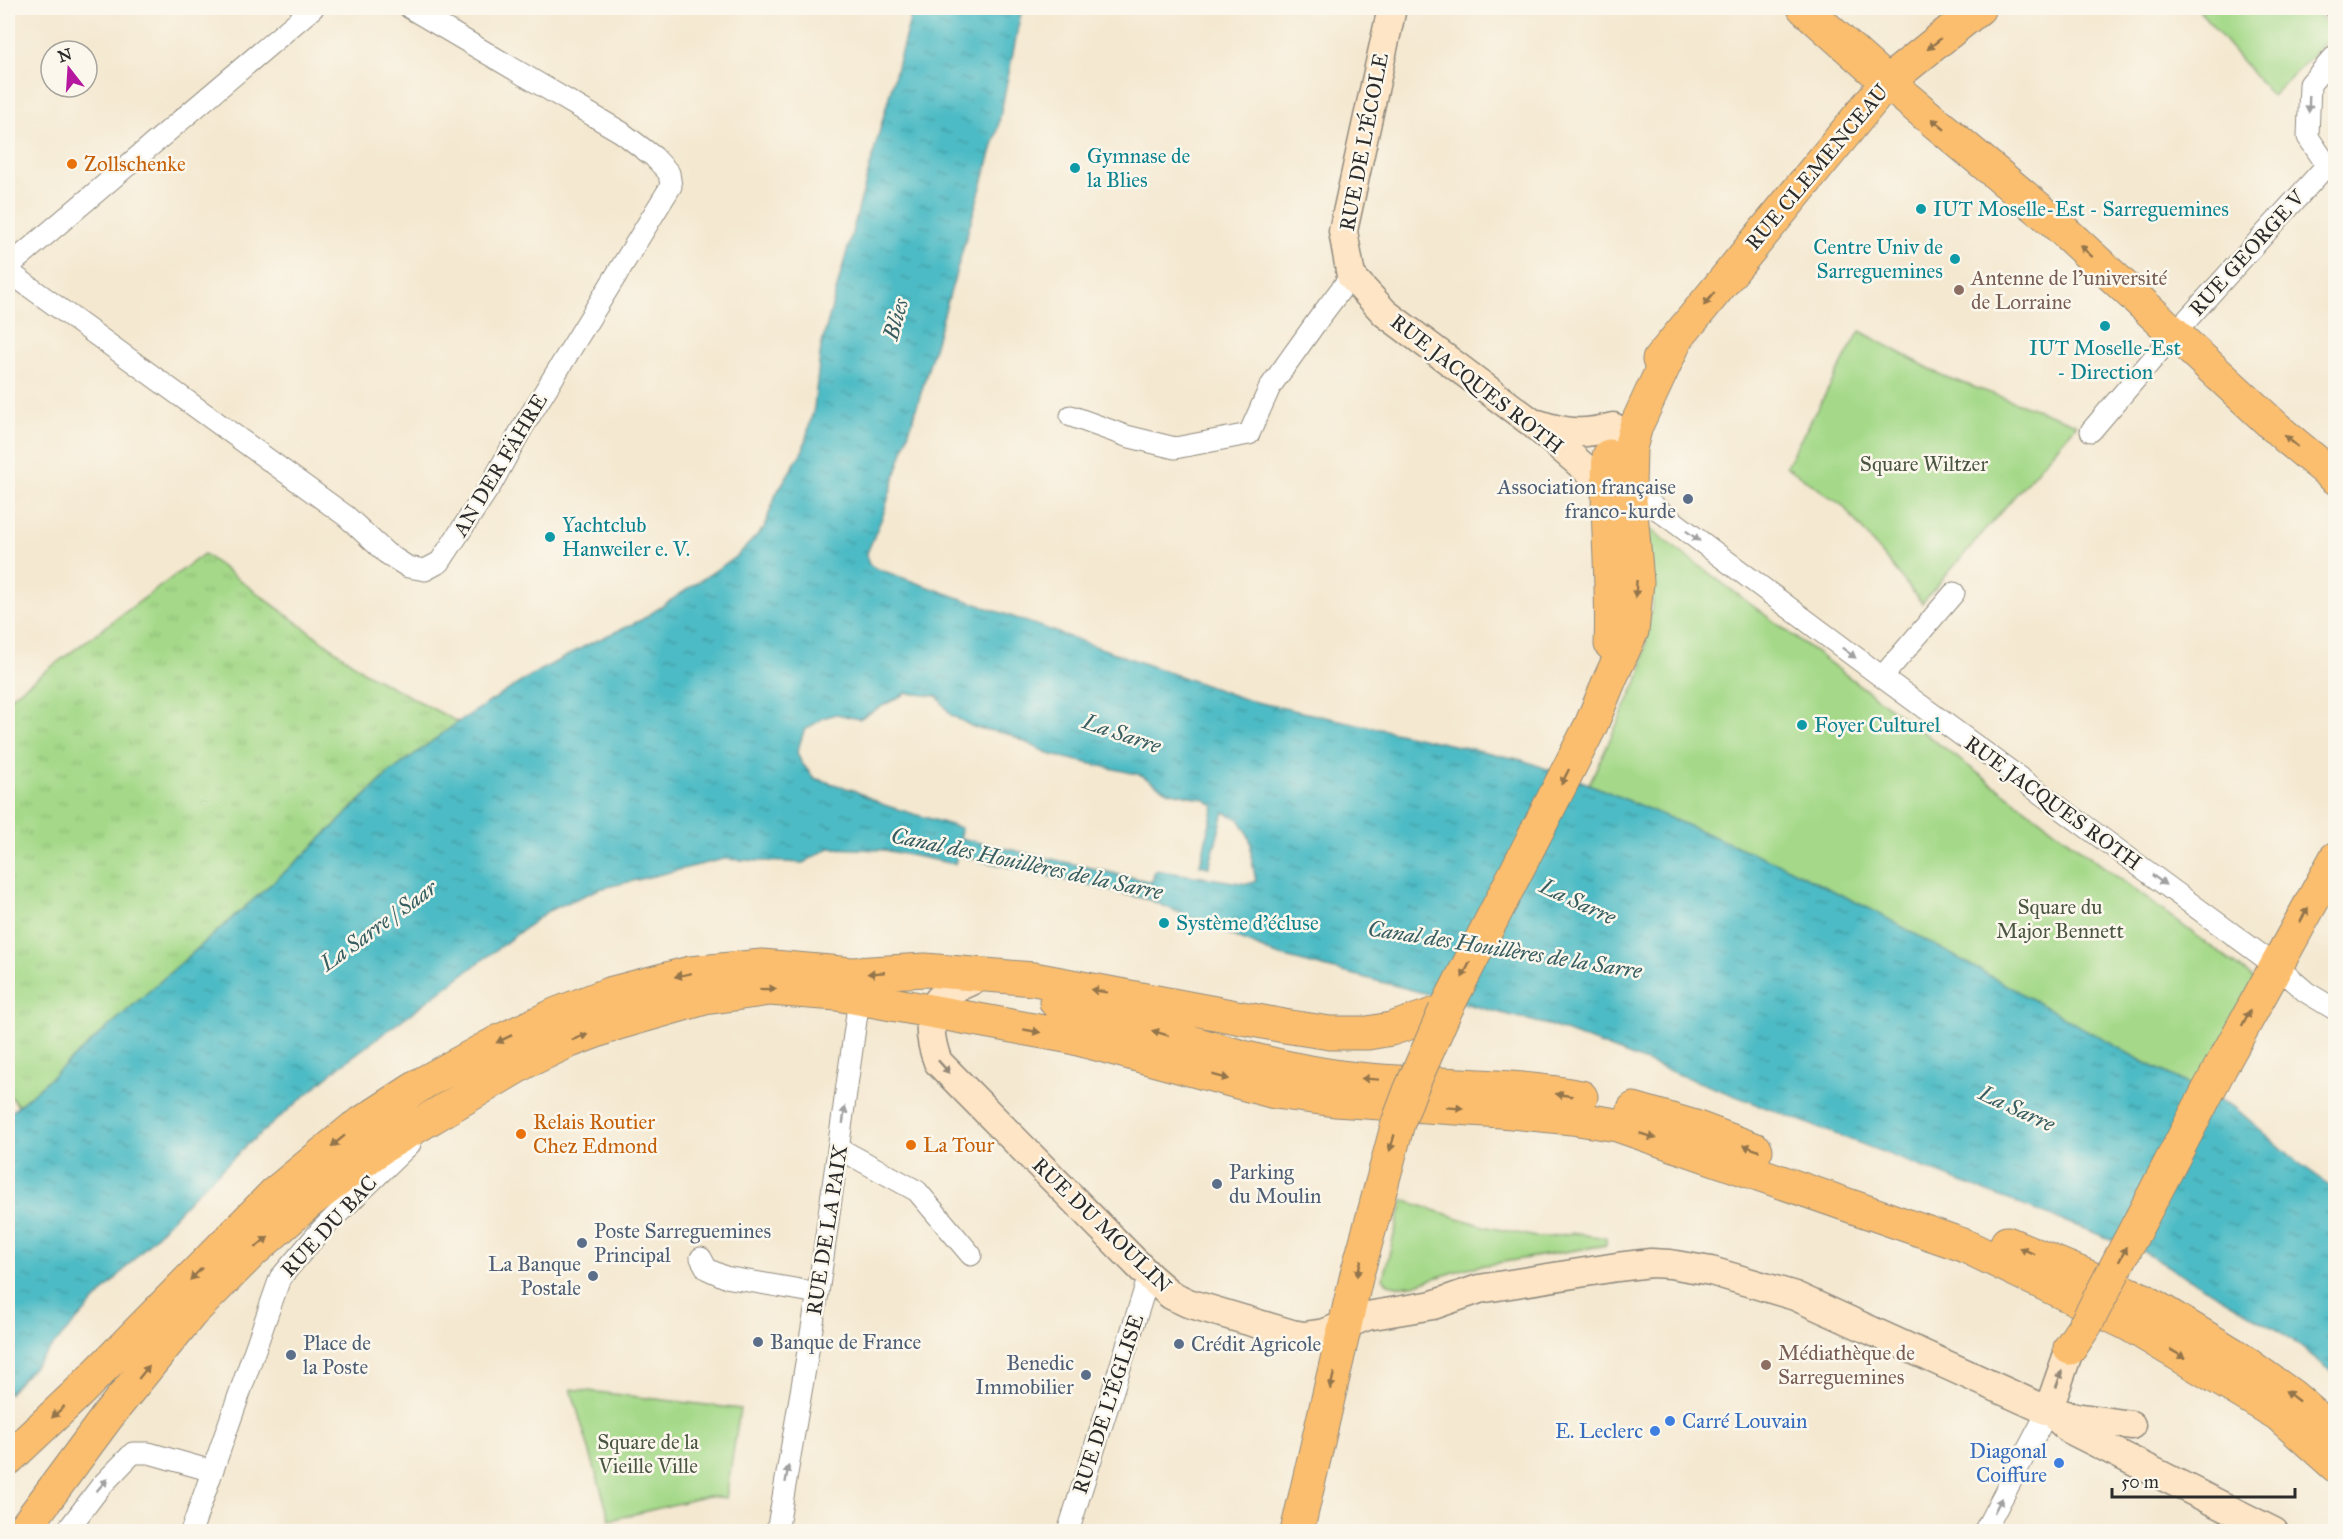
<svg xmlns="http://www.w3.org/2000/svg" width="2343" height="1539" font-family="'IM FELL Great Primer',serif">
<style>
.grass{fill:url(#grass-tufts);stroke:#68825a;stroke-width:1.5}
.green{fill:#a5d989;stroke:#68825a;stroke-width:1.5}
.water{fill:url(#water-ripples);stroke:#3c7378;stroke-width:1.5;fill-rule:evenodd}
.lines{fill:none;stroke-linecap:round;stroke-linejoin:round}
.street-casing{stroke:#908a7e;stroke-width:23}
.secondary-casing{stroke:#908a7e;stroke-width:31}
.primary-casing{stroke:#908a7e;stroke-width:35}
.street{stroke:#fff;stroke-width:21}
.secondary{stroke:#fde5c5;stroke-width:28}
.primary{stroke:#fbbe6e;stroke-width:33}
.primary-bridge-casing{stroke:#908a7e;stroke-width:35;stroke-linecap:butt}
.primary-bridge{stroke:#fbbe6e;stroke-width:33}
.oneway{fill:#93744c}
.oneway2{fill:#a0a0a0}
.oneway3{fill:#948878}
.food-dot{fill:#e8710a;stroke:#fbf7ec;stroke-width:2}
.culture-dot{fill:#0f9aa8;stroke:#fbf7ec;stroke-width:2}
.education-dot{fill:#8d6e63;stroke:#fbf7ec;stroke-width:2}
.service-dot{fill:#5c6f8a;stroke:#fbf7ec;stroke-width:2}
.shop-dot{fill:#3f7fe0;stroke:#fbf7ec;stroke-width:2}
.labels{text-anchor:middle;stroke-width:5;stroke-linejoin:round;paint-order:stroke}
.street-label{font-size:21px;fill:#2b2b2b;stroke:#fbf7ec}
.culture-label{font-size:21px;fill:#0d838f;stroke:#fbf7ec;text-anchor:start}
.food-label{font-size:21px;fill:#c56008;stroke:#fbf7ec;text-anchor:start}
.education-label{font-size:21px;fill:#785e54;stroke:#fbf7ec;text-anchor:start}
.park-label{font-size:21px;fill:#4a5642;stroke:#fbf7ec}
.service-label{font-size:21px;fill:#4e5e75;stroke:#fbf7ec;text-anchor:start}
.shop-label{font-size:21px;fill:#366cbe;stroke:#fbf7ec;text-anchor:end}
.water-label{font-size:22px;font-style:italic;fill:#375d61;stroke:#fbf7ec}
</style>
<defs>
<pattern id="grass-tufts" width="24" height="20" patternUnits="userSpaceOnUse" patternTransform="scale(1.5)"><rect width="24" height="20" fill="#a5d989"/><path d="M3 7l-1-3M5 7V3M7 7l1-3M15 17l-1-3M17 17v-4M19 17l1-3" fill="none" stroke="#8eba76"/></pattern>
<pattern id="water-ripples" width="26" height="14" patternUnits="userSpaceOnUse" patternTransform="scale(1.5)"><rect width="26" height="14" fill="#4dbbc5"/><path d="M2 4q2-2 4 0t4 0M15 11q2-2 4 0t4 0" fill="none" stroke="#4098a0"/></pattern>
</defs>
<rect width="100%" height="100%" fill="#fbf7ec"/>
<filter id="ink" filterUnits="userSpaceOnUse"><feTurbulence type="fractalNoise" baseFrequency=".0167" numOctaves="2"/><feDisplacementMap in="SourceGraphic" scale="12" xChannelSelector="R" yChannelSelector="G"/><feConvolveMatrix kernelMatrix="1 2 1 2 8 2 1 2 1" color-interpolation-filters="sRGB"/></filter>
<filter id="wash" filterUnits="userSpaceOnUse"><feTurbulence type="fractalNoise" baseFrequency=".008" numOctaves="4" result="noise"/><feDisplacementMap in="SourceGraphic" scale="24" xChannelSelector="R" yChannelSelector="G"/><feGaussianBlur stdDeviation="1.35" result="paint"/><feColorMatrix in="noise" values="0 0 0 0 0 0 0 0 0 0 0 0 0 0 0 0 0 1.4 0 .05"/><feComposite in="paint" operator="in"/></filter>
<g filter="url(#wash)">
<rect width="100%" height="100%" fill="#f4e8d0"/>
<path class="grass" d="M204 554 366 673 458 722 388 774 303 856 19 1107 8 1093V699Z"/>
<path class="green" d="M2197 8H2313L2335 33 2272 96Z
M1860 331 1943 376 2077 424 1922 603 1843 506 1786 466Z
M1647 527 2264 986 2212 1096 1589 784 1641 673 1653 599Z
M1403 1200 1483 1226 1536 1237H1551L1571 1233 1606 1238V1245L1467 1268 1413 1285 1397 1286 1388 1284 1383 1278Z
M571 1389 740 1409 726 1498 708 1496 610 1520Z"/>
<path class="water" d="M913 8H1022L997 132 921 393 883 515 867 553 868 563 875 568 1247 700 1522 760 1589 784 1784 866 1874 911 2142 1061 2235 1108 2299 1163 2335 1189V1374L2287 1336 2142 1251 1552 1026 1277 955 1150 900 957 855 955 864 884 850 829 848 803 863 724 859 599 889 548 911 340 1066 245 1147 193 1196 8 1394V1115L303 856 388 774 458 722 532 675 587 645 641 620 737 556 764 528 776 494 803 450 814 408 821 347ZM906 693 937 696 951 715 973 727 1008 734 1052 755 1141 775 1167 791 1204 799 1214 806 1200 865 1209 867 1224 812 1239 819 1246 830 1251 843V856L1256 881 1248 884 1155 870 1152 882 960 838 961 828 884 805 853 790 814 778 801 762 797 752 804 731 823 718 836 714 859 719Z"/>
</g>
<g filter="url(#ink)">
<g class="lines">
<g class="street-casing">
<path id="street" d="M2335 8 2336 9
M2327 165 2308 137 2310 84 2336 55
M8 267 313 8
M8 268 16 277 346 516 386 553 408 567 425 570 440 562 492 483 521 430 671 186 669 173 654 157 621 132 410 8
M1071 416 1126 436 1175 448 1249 434 1270 387 1320 317 1351 276
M2091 431 2175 333 2327 165
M1629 488 1882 677 2276 966 2306 992 2336 1010
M1882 677 1954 593
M840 1149 917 1191 971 1255
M701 1258 707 1269 725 1277 818 1293
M66 1532 101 1486 133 1453H149L212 1471
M191 1532 280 1278 321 1230 410 1144
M777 1532 818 1293 859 999
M1068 1532 1149 1276
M1984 1532 2048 1411"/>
</g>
<g class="secondary-casing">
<path id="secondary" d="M1392 8 1343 231 1351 276 1385 313 1531 422 1607 487
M1538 424C1568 434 1583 435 1613 427
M971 981C962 985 952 989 945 994 924 1009 930 1042 938 1062L1149 1276 1171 1295 1188 1303 1292 1334 1304 1336 1325 1333 1367 1316 1433 1305 1479 1289 1617 1267 1651 1263 1670 1264 1711 1271 1795 1296 2048 1411 2075 1417 2131 1425
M2048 1411 2070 1348
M2059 1420 2069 1429 2274 1532"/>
</g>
<g class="primary-casing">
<path id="primary" d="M1804 8 1887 82 2051 219 2285 436 2336 478
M1659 360 1887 82 1979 8
M1609 456C1605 519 1614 581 1611 644
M1056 1002C1151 1027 1243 1064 1341 1077 1421 1087 1502 1082 1581 1097
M2219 1070 2336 858
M1634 1109 1692 1126 1756 1150
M2007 1243 2144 1300 2233 1354 2292 1396 2336 1434
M2070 1348 2086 1324
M8 1459 78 1393 274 1194 354 1128 425 1082 498 1042 557 1014 609 994 690 973 762 966 852 974 925 970 1034 979 1284 1026 1330 1033H1368L1391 1029 1445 1011 1591 725 1610 679 1632 631 1637 582 1629 488 1630 448 1636 426 1674 344
M22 1532 107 1417 191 1313 254 1250 310 1201 382 1147 525 1062 567 1042 615 1024 705 998 769 989 837 994 1071 1037 1275 1092 1335 1100 1501 1111 1572 1118 1617 1125 1963 1245 2128 1324 2278 1414 2336 1466
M1297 1532 1357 1274 1374 1213"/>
</g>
<use href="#street" class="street"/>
<use href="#secondary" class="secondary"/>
<use href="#primary" class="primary"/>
<g class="primary-bridge-casing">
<path id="primary-bridge" d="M1374 1213 1398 1123 1410 1091 1445 1011
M2086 1324 2219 1070"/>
</g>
<use href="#primary-bridge" class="primary-bridge"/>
</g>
<defs><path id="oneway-solid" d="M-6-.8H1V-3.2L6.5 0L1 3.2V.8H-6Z" transform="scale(1.5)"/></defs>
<g class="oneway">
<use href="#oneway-solid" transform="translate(1934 44) rotate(141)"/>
<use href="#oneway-solid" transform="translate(1938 124) rotate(-140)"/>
<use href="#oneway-solid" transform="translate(2086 251) rotate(-137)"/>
<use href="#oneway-solid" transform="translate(1709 299) rotate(128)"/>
<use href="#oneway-solid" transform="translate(2291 441) rotate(-140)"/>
<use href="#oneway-solid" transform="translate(1636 589) rotate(94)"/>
<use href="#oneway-solid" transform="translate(1565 777) rotate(117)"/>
<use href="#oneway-solid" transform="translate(2304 915) rotate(-61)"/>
<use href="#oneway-solid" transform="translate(1466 970) rotate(117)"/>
<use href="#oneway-solid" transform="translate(876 973) rotate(175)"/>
<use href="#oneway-solid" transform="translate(683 975) rotate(168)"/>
<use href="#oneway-solid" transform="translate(768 989) rotate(-1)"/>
<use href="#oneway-solid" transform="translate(1099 991) rotate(-170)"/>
<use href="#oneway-solid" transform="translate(2246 1018) rotate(-62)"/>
<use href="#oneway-solid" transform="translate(1032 1031) rotate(10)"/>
<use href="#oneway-solid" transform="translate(1160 1033) rotate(-163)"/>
<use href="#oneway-solid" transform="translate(580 1037) rotate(-21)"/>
<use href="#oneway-solid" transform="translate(504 1039) rotate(154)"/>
<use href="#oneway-solid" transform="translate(1221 1077) rotate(15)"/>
<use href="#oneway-solid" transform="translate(1370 1079) rotate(-176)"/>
<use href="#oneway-solid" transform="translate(1564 1095) rotate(-171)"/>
<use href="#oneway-solid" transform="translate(1455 1108) rotate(4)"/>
<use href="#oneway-solid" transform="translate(1648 1136) rotate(19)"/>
<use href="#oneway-solid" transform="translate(338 1141) rotate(141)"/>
<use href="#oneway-solid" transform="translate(1392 1143) rotate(106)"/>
<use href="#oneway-solid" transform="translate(1751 1148) rotate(-159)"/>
<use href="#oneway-solid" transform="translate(262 1242) rotate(-41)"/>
<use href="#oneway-solid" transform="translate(2027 1251) rotate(-157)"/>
<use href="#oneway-solid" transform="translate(2123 1254) rotate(-62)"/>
<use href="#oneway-solid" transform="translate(1359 1268) rotate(105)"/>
<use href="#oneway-solid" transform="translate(196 1274) rotate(134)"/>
<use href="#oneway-solid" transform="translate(2178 1354) rotate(31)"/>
<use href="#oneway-solid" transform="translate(144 1372) rotate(-51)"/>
<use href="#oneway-solid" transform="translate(1332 1381) rotate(103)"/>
<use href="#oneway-solid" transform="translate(2292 1396) rotate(-142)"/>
<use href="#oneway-solid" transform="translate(58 1412) rotate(137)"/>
</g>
<g class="oneway2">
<use href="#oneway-solid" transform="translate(2309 104) rotate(92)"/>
<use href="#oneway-solid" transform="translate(1693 536) rotate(37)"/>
<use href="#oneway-solid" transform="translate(1849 653) rotate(37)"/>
<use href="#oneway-solid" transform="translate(2159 880) rotate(36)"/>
<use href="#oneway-solid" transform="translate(844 1115) rotate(-82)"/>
<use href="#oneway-solid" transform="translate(787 1474) rotate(-80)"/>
<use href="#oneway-solid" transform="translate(102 1485) rotate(-48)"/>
<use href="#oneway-solid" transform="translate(1998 1505) rotate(-62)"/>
</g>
<g class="oneway3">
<use href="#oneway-solid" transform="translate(944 1067) rotate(48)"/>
<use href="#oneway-solid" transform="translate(2059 1379) rotate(-71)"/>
</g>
</g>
<g class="food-dot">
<circle cx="72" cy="164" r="6"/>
<circle cx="521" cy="1134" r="6"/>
<circle cx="911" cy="1145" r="6"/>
</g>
<g class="culture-dot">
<circle cx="1075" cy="168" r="6"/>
<circle cx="1921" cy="209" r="6"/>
<circle cx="1955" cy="259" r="6"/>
<circle cx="2105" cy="326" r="6"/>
<circle cx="550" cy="537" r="6"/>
<circle cx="1802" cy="725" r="6"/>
<circle cx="1164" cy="923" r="6"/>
</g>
<g class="education-dot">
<circle cx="1959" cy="290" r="6"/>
<circle cx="1766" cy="1365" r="6"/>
</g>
<g class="service-dot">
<circle cx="1688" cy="499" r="6"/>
<circle cx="1217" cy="1184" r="6"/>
<circle cx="582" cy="1243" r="6"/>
<circle cx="593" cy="1276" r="6"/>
<circle cx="758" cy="1342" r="6"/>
<circle cx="1179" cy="1344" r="6"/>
<circle cx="291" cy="1355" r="6"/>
<circle cx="1086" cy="1375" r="6"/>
</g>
<g class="shop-dot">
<circle cx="1670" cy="1421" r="6"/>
<circle cx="1655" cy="1431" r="6"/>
<circle cx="2059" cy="1463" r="6"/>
</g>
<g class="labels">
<g class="street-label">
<text transform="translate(1364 142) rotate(-79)" y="7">RUE DE L'ÉCOLE</text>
<text transform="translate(1817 167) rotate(-50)" y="7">RUE CLEMENCEAU</text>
<text transform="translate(2247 253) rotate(-48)" y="7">RUE GEORGE V</text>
<text transform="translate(1477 384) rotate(38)" y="7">RUE JACQUES ROTH</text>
<text transform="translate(500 465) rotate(-59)" y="7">AN DER FÄHRE</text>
<text transform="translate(2053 803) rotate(36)" y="7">RUE JACQUES ROTH</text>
<text transform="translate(1102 1225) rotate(44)" y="7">RUE DU MOULIN</text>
<text transform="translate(329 1226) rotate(-47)" y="7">RUE DU BAC</text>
<text transform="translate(827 1230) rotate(-81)" y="7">RUE DE LA PAIX</text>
<text transform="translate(1108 1404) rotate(-72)" y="7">RUE DE L'ÉGLISE</text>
</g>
<g class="culture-label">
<text x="1087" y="163">Gymnase de<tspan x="1087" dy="24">la Blies</tspan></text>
<text x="1933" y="216">IUT Moselle-Est - Sarreguemines</text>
<text x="1943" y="254" text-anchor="end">Centre Univ de<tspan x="1943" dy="24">Sarreguemines</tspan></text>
<text x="2105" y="355" text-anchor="middle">IUT Moselle-Est<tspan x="2105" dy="24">- Direction</tspan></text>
<text x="562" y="532">Yachtclub<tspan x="562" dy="24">Hanweiler e. V.</tspan></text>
<text x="1814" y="732">Foyer Culturel</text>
<text x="1176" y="930">Système d'écluse</text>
</g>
<g class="food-label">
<text x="84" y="171">Zollschenke</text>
<text x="533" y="1129">Relais Routier<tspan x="533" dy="24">Chez Edmond</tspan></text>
<text x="923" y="1152">La Tour</text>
</g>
<g class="education-label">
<text x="1971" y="285">Antenne de l'université<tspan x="1971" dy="24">de Lorraine</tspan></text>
<text x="1778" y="1360">Médiathèque de<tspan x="1778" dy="24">Sarreguemines</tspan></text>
</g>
<g class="park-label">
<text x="1924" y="471">Square Wiltzer</text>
<text x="2060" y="914">Square du<tspan x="2060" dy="24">Major Bennett</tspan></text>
<text x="648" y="1449">Square de la<tspan x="648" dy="24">Vieille Ville</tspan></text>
</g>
<g class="service-label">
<text x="1676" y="494" text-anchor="end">Association française<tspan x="1676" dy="24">franco-kurde</tspan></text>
<text x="1229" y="1179">Parking<tspan x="1229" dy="24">du Moulin</tspan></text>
<text x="594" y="1238">Poste Sarreguemines<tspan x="594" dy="24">Principal</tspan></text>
<text x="581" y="1271" text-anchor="end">La Banque<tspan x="581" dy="24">Postale</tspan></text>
<text x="770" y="1349">Banque de France</text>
<text x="303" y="1350">Place de<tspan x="303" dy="24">la Poste</tspan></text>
<text x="1191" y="1351">Crédit Agricole</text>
<text x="1074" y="1370" text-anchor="end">Benedic<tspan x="1074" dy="24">Immobilier</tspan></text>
</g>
<g class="shop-label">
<text x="1682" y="1428" text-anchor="start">Carré Louvain</text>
<text x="1643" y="1438">E. Leclerc</text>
<text x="2047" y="1458">Diagonal<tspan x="2047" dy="24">Coiffure</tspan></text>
</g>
<g class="water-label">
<text transform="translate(895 319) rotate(-74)" y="8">Blies</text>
<text transform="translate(1122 733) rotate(19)" y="8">La Sarre</text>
<text transform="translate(1027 863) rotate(12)" y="8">Canal des Houillères de la Sarre</text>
<text transform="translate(1578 901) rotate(25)" y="8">La Sarre</text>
<text transform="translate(378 925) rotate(-36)" y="8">La Sarre / Saar</text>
<text transform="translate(1505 949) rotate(9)" y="8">Canal des Houillères de la Sarre</text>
<text transform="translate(2017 1108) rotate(25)" y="8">La Sarre</text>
</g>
</g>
<rect width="2343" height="1539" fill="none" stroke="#fbf7ec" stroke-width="30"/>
<g transform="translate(69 69) rotate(343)"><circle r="28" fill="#fbf7ec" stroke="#a8a59f" stroke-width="1.5"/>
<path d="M0-4.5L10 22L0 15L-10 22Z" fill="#b5179e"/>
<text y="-9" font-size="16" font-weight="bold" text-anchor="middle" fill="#2b2b2b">N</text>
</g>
<path d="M2112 1488v9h183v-9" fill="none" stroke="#2b2b2b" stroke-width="3"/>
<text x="2121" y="1488" font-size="18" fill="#2b2b2b" stroke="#fbf7ec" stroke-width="4.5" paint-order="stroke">50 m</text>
</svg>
